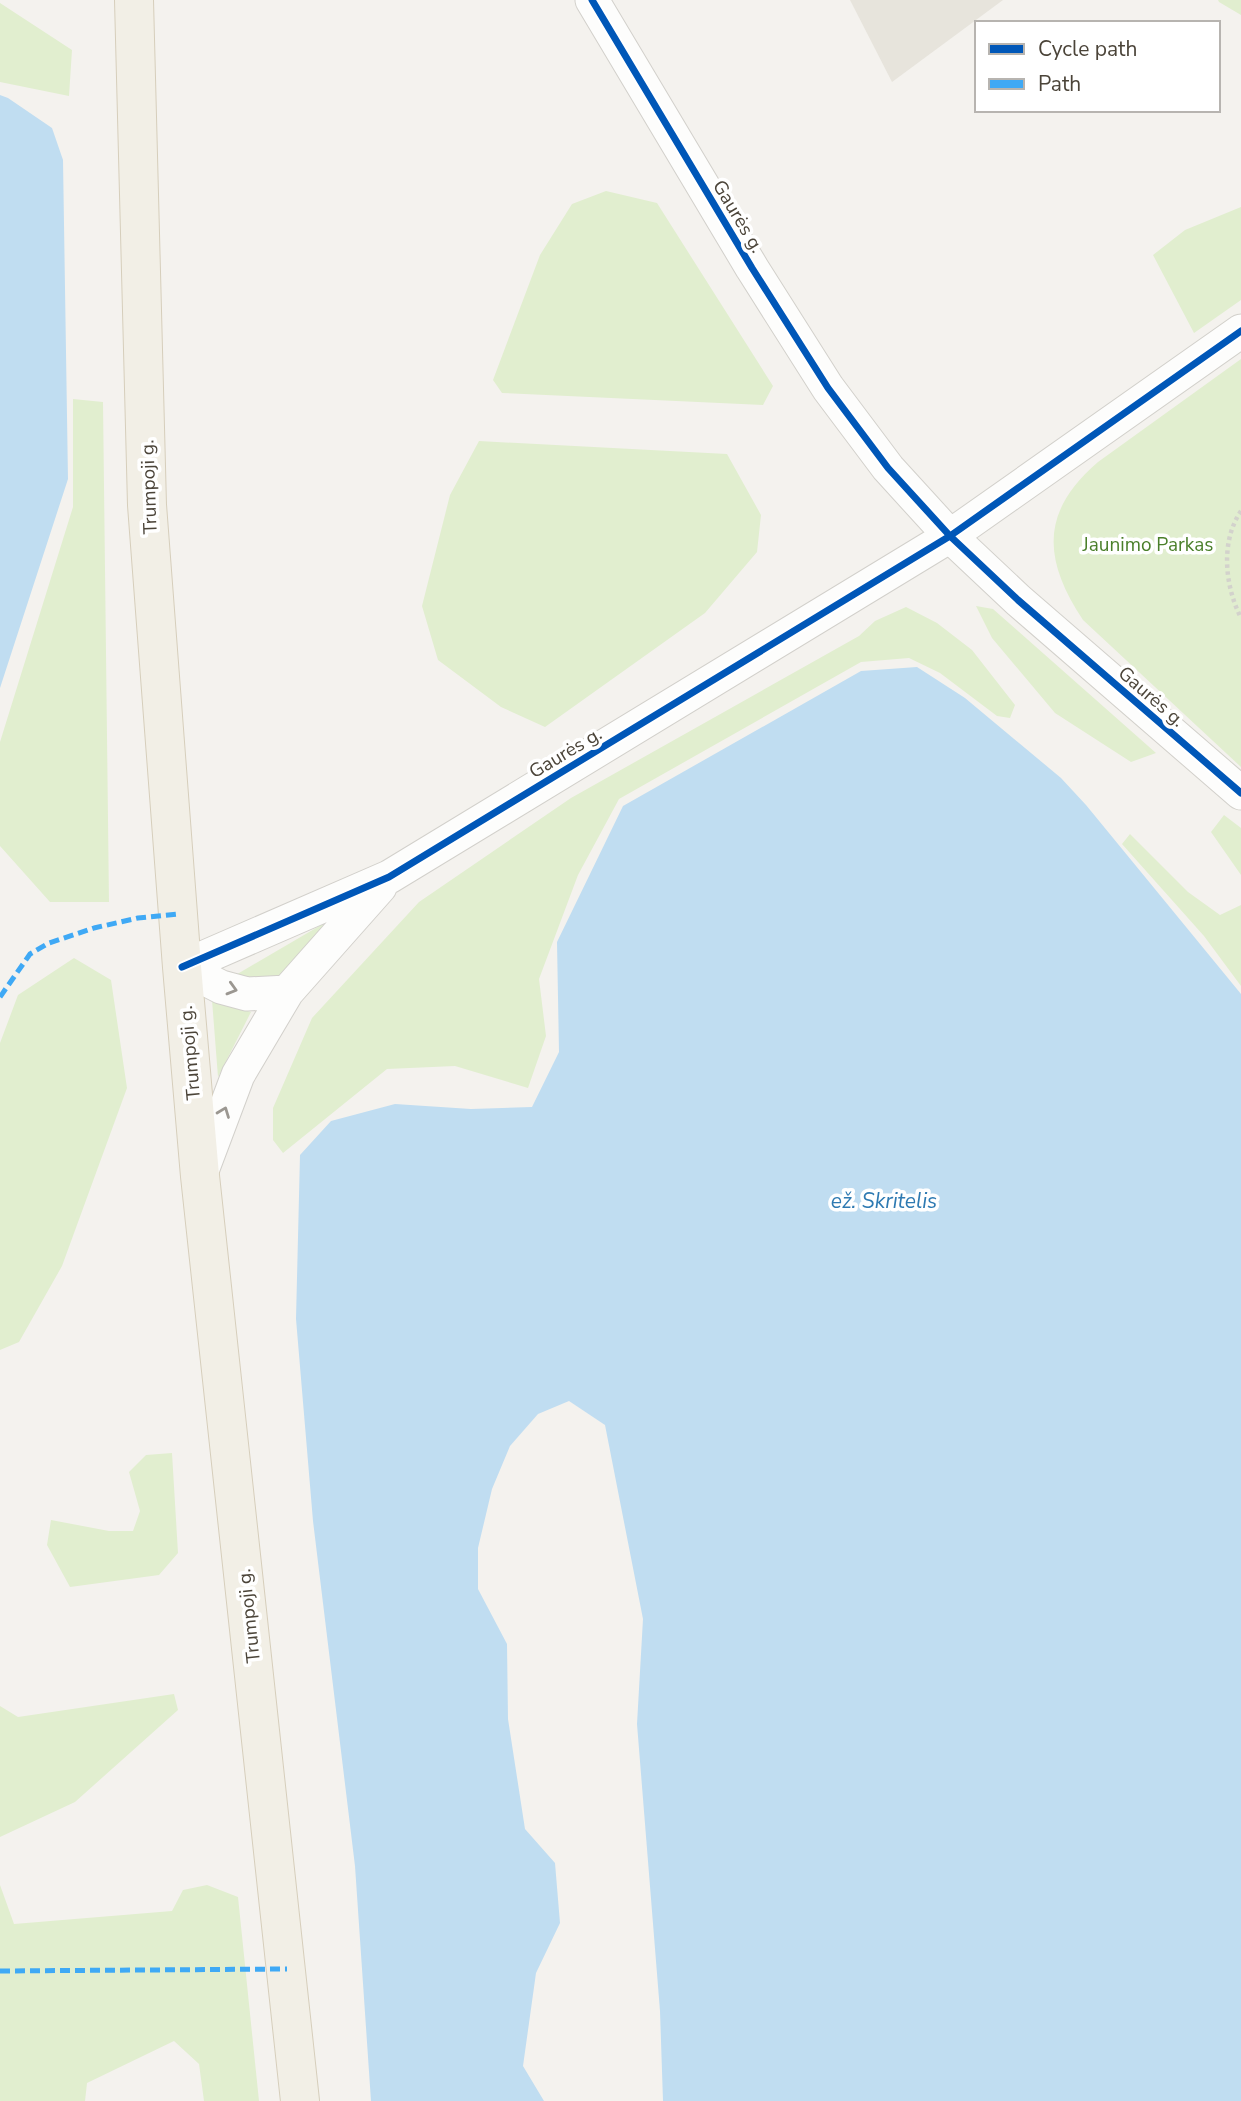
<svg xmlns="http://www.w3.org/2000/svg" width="1241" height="2101" font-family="'Nunito Sans',sans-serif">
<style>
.residential{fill:#e7e4dc}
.green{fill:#e1eecf}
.water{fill:#c0ddf1}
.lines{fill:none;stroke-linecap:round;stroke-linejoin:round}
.minor-casing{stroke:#d2d0cb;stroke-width:35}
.primary-casing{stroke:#d6cebb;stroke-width:40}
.path{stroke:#d3d2cc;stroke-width:4.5;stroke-dasharray:3.5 3.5;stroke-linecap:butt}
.minor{stroke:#fdfdfc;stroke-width:33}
.primary{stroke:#f2efe6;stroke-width:38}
.quiet{stroke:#3fa9f5;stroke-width:5;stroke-dasharray:10 5;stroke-linecap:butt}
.cycleway-casing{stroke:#fff;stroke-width:11}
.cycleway{stroke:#0057b8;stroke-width:7}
.oneway{stroke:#9b9791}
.labels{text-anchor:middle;stroke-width:7;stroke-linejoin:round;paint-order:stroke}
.street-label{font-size:19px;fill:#4b4439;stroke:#fff}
.park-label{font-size:19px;fill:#4a7f2a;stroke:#fff}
.water-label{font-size:21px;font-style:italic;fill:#2e7ab2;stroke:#fff}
</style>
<rect width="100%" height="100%" fill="#f4f2ee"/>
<path class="residential" d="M850 0H1003L892 82Z"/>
<path class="green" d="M1218 0H1241V15L1219 2Z
M0 3 72 50 69 96 0 82Z
M606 191 657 203 773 386 763 405 502 393 493 380 540 255 572 204Z
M1241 207V300L1194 333 1153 255 1185 230Z
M1241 359V767L1083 620C1043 559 1040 512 1098 462Z
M73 399 103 402 109 902H50L0 846V742L73 507Z
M479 441 727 454 761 515 757 552 705 613 545 727 501 707 438 660 422 606 450 495Z
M976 606 993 609 1156 753 1131 762 1055 713 992 638Z
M906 607 937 623 972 650 1015 705 1010 718 997 716 940 673 909 658 861 662 619 799 578 875 539 979 546 1036 528 1088 455 1066 387 1069 283 1153 273 1140V1108L312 1018 419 902 571 798 859 636 875 621Z
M1224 815 1241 828V875L1211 832Z
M1130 834 1188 892 1220 915 1241 905V986L1204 936 1122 844Z
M357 904 278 978 246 980 234 976Z
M74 958 111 980 127 1088 62 1266 19 1342 0 1350V1043L18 995Z
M212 1000 251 1012 218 1077Z
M172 1453 178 1553 159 1575 70 1587 47 1545 51 1520 109 1531H133L140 1511 129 1472 146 1455Z
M174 1694 178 1710 75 1802 0 1837V1706L18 1717Z
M0 1885 14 1924 172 1911 183 1890 207 1885 238 1897 259 2101H204L199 2064 174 2041 87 2083 85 2101H0Z"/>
<path class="water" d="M0 95 8 98 52 128 63 160 68 479 0 688Z
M917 667 965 698 1061 778 1086 805 1241 994V2101H663L660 2011 637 1724 643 1619 605 1425 569 1401 538 1414 510 1446 492 1489 478 1548V1589L507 1644 508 1719 525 1829 555 1863 560 1923 536 1973 523 2066 544 2101H371L355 1866 313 1521 296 1319 300 1155 331 1121 395 1104 471 1109 532 1107 559 1052 557 942 623 806 861 671Z"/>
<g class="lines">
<g class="minor-casing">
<path id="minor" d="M592 0 752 268 828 388 888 468 950 536 1018 600 1241 793
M182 967 389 877 950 536 1241 331
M182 967 221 987 247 994 287 992
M200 1176 238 1075 287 992 380 887"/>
</g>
<g class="primary-casing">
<path id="primary" d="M134 0 147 505 182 967 200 1176 300 2101"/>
</g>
<path class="path" d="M1241 511C1220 542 1225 586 1241 618"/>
<use href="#minor" class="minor"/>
<use href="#primary" class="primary"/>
<path class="quiet" d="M0 997 30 954 49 943 94 928 138 918 178 914
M0 1971 287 1969"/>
<g class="cycleway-casing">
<path id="cycleway" d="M592 0 752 268 828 388 888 468 950 536 1018 600 1241 793
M182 967 389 877 950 536 1241 331"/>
</g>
<use href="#cycleway" class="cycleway"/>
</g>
<defs><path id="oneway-chevron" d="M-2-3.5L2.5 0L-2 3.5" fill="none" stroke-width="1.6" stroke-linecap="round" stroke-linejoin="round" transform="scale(1.75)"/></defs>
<g class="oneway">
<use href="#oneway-chevron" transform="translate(232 989) rotate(16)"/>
<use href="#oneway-chevron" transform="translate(224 1112) rotate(-69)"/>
</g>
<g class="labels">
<g class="street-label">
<text transform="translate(739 216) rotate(59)" y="7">Gaurės g.</text>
<text transform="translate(148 487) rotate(-92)" y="7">Trumpoji g.</text>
<text transform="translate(1152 696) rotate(41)" y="7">Gaurės g.</text>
<text transform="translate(565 752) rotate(-31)" y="7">Gaurės g.</text>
<text transform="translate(189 1053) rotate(-95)" y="7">Trumpoji g.</text>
<text transform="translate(248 1616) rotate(-96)" y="7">Trumpoji g.</text>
</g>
<g class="park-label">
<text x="1148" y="551">Jaunimo Parkas</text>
</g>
<g class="water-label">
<text x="884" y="1208">ež. Skritelis</text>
</g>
</g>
<rect x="975" y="21" width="245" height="91" fill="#ffffff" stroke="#b7b4b0" stroke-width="2"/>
<rect x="989" y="44" width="35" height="10" fill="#0057b8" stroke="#b7b4b0" stroke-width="2"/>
<text x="1038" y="56" font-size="21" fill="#4b4439">Cycle path</text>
<rect x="989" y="79" width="35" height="10" fill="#3fa9f5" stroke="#b7b4b0" stroke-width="2"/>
<text x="1038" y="91" font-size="21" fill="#4b4439">Path</text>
</svg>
